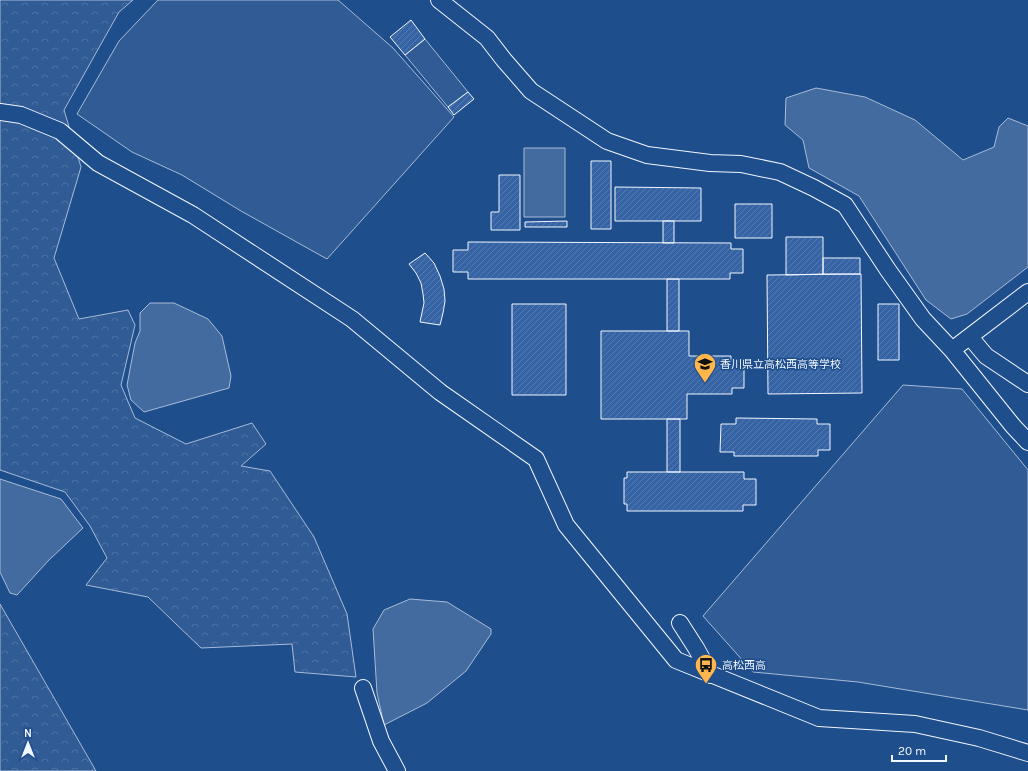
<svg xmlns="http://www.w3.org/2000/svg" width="1028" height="771" font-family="Karla,'Noto Sans JP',sans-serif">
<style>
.forest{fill:url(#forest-crowns);stroke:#a8bbd7}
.built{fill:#305b95;stroke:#a8bbd7}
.water{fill:#446ba0;stroke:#a8bbd7}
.building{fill:url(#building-hatch);stroke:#f2f6ff}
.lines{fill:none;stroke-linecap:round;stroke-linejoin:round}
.street-casing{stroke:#f2f6ff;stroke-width:18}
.street{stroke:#1f4e8c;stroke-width:16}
.labels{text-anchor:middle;stroke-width:3;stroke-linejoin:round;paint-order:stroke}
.poi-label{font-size:11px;fill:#f2f6ff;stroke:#1f4e8c;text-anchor:start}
</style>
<defs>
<pattern id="forest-crowns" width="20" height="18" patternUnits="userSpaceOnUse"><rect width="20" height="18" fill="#305b95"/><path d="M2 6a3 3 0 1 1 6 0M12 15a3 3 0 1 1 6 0" fill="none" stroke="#4e73a5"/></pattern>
<pattern id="building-hatch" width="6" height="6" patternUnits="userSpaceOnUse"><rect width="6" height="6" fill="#3563a3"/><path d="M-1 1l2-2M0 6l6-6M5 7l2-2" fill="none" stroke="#537ab1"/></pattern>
</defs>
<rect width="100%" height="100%" fill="#1f4e8c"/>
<path class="forest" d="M0 0H133L119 12 64 110 81 167 54 258 79 319 128 310 135 325 121 385 135 418 186 444 252 423 266 444 241 466 270 471 314 537 347 614 356 677 295 672 292 644 201 648 148 597 86 585 107 558 90 526 65 492 0 470Z
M0 604 96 771H0Z"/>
<path class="built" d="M158 0H338L393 48 454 117 327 259 241 211 182 175 132 152 77 114 119 41Z
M425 39 468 92 448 107 405 55Z
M903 385 962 389 1028 470V710L858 682 753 672 703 616Z"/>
<path class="water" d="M816 88 865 97 915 120 963 160 994 147 999 127 1008 118 1028 126V267L967 314 951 319 926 300 859 196 809 168 803 140 785 125 786 98Z
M524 148H565V217H524Z
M150 303H174L208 319 222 336 231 376 229 388 144 412 131 400 127 385 135 343 140 331V313Z
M0 479 61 499 83 528 49 560 17 595 10 593 0 572Z
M410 599 447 602 491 629V634L466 671 427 703 384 725 377 693 373 629 384 610Z"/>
<path class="building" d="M411 20 425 39 405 55 390 37Z
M468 92 474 99 454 115 448 107Z
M591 161H611V229H591Z
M499 175H520V230H491V212H499Z
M615 187 701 188V221H615Z
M735 204H772V238H735Z
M567 221V227H525V222Z
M663 221H674V243H663Z
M786 237H823V274L786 275Z
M468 242 731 243V249H743V273H730V279H468V272H453V250H468Z
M425 253 434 263 440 276 444 289 445 301 443 313 440 325 420 322 424 303 423 294 421 283 416 273 409 264Z
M823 258H860V274H823Z
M861 274 862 393 768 394 767 275Z
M667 279H679V331H667Z
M512 304H566V395H512Z
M878 304H899V360H878Z
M601 331H689V356H731V361H744V388H732V394H687V419H601Z
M736 418 817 419V424H830V450H818V456H734V452H720L721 424H736Z
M667 419H680V472H667Z
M627 472H744V479H756V505H743V511H627V504H624V478H627Z"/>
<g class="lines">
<g class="street-casing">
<path id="street" d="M439 0 487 38 504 60 531 91 607 141 647 155 710 163 741 164 780 172 814 188 845 205 888 270 923 319 952 350 1013 426 1028 442
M0 112 21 115 60 131 98 163 193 215 352 319 440 392 536 459 566 525 676 660 819 718 915 724 979 738 1028 753
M970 337 986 356 1028 384
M952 350 1028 292
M680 623 696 648 711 675
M363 688 381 741 397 771"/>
</g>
<use href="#street" class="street"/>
</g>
<defs>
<g id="school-pin" transform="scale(1.15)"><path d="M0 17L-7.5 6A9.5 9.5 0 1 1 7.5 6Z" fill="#ffb74d" stroke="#1f4e8c"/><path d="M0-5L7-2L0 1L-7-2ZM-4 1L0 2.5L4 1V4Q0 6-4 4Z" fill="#111"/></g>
<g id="bus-pin" transform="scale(1.15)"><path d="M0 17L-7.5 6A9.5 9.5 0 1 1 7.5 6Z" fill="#ffb74d" stroke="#1f4e8c"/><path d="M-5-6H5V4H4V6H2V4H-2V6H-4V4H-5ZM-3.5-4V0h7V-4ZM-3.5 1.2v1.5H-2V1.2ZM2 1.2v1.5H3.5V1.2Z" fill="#111"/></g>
</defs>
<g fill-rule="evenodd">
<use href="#school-pin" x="705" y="364"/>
<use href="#bus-pin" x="706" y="665"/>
</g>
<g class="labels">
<g class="poi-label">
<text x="720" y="368">香川県立高松西高等学校</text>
<text x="722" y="669">高松西高</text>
</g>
</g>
<g transform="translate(28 743)" stroke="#1f4e8c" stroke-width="3" paint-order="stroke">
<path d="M0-3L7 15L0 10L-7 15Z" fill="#f2f6ff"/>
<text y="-6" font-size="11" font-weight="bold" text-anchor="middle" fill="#f2f6ff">N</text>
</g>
<path d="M892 755v6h54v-6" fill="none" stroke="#f2f6ff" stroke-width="2"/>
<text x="898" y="755" font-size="12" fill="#f2f6ff" stroke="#1f4e8c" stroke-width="3" paint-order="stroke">20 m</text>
</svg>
